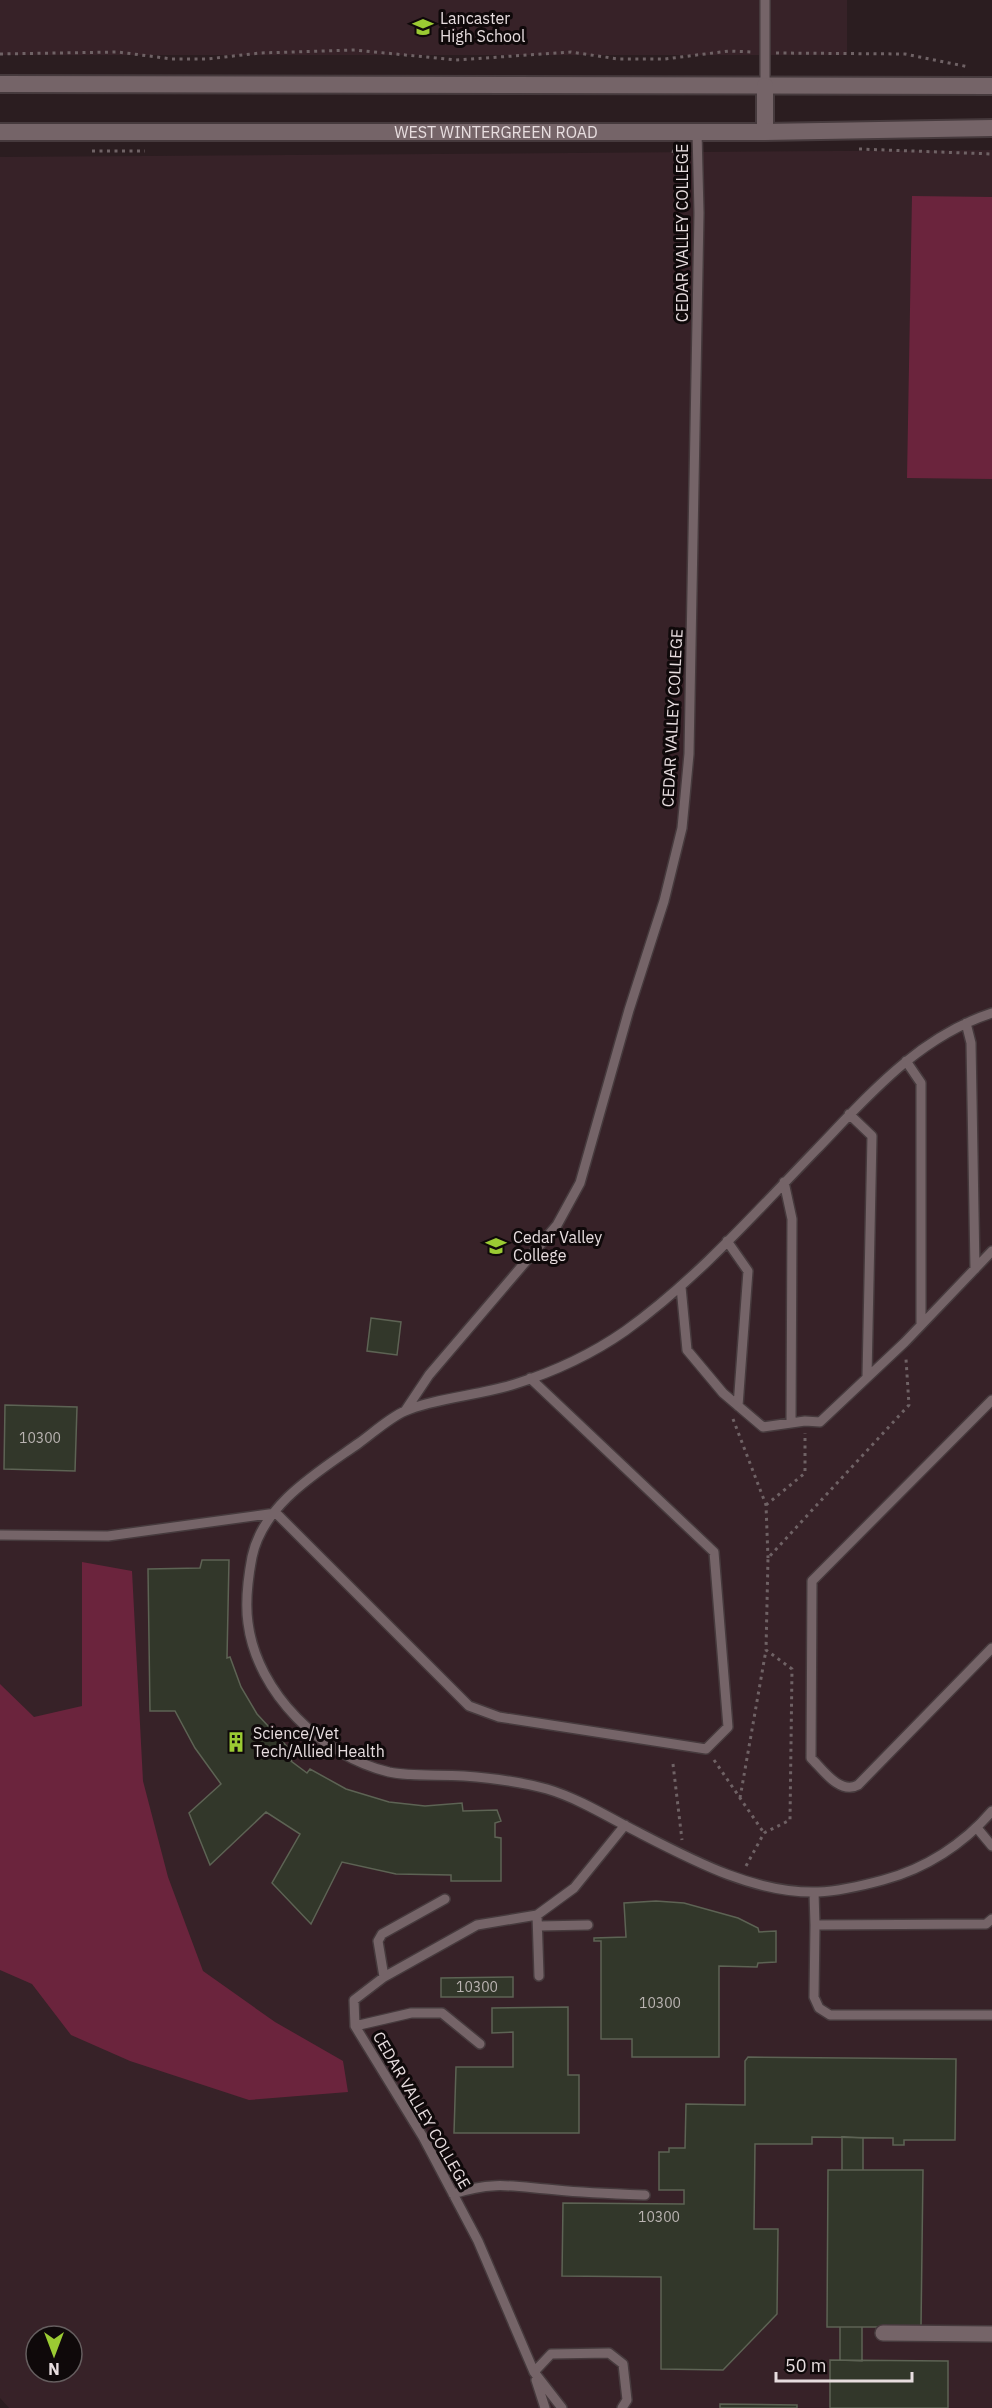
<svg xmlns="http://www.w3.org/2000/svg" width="992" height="2408" font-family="'IBM Plex Sans',sans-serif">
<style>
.built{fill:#372228;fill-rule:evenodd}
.green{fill:#6b243d}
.building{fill:#32372a;stroke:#5d6354;stroke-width:1.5}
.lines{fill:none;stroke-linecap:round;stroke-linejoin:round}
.service-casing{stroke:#463a3d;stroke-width:12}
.pedestrian-casing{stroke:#463a3d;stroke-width:18}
.secondary-casing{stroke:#463a3d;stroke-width:20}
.path{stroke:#6f6265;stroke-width:3;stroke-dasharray:3 4.5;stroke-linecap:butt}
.service{stroke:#756468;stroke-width:9}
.pedestrian{stroke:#756468;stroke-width:15}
.secondary{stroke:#756468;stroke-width:16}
.labels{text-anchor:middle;stroke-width:6;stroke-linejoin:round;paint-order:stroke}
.number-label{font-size:14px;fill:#bab4b2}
.poi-label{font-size:16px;fill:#e7dddf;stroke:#0f090a;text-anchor:start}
.street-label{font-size:16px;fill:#e7dddf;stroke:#0f090a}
</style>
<rect width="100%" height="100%" fill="#2b1d20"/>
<path class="built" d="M0 0H847V55H0Z
M992 150V2408H9L0 2398V157ZM36 2336H72V2372H36Z"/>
<path class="green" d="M912 196 992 197V479L907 478Z
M82 1562 132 1571 143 1781 168 1877 203 1971 275 2022 343 2061 348 2092 249 2100 130 2061 71 2035 32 1984 0 1970V1684L34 1717 82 1706Z"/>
<path class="building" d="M371 1318 401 1322 397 1355 367 1351Z
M5 1405 77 1407 75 1471 4 1469Z
M202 1560H229L227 1658 230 1657 241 1687 257 1714 295 1755 291 1761 307 1773 310 1769 346 1789 389 1802 425 1806 462 1803 463 1811 497 1810 501 1821 495 1823V1837L501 1838V1881H451V1875L396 1874 342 1862 311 1924 272 1883 300 1834 266 1812 210 1865 189 1813 221 1784 195 1748 175 1711H150L148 1569 200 1568Z
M656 1901 684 1903 738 1918 758 1928 759 1932 776 1931V1962L758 1963 757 1967 719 1966V2057H632V2039H601V1941H594V1938L626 1937 624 1903Z
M513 1977V1997H441V1978Z
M568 2007V2075H579V2133H454L456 2067H513V2032L492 2033V2008Z
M748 2057 956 2059 955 2140H904V2145H893V2138L812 2137V2144H755L754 2229H778L777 2314 723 2370 661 2369V2277L562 2276 563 2203 684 2204V2190H659V2152H669V2148H685L686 2104 745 2105V2061Z
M842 2137 863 2138V2170H842Z
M828 2170H923L921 2327H827Z
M840 2327H862V2361L840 2360Z
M830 2360 948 2361V2408H830Z
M720 2404 797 2405V2408H720Z"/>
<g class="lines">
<g class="service-casing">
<path id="service" d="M765 0V86
M992 1013C918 1037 868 1096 816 1150 755 1213 696 1280 625 1331 592 1354 553 1372 515 1384 482 1395 435 1398 405 1411 389 1418 373 1433 359 1443 318 1472 263 1504 252 1557 248 1578 245 1602 248 1623 257 1693 322 1756 389 1772 413 1777 439 1774 464 1776 490 1778 522 1782 547 1789 574 1797 600 1812 624 1825 683 1855 750 1894 818 1892 840 1891 861 1886 883 1880 925 1869 964 1844 992 1811
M966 1023 971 1043 975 1269
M906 1061 921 1083V1325
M849 1114 872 1136 867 1377
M784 1182 792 1219 791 1423
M727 1241 748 1271 738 1406
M681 1287 687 1350 723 1393 763 1427 805 1421 820 1422 905 1342 992 1251
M992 1400 812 1581 811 1758C823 1770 840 1795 858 1785L992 1648
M405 1411 429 1375 557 1225 580 1183 629 1010 664 901 682 828 689 754 699 213 697 132
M0 1535 108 1536 276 1513 469 1706 499 1717 706 1749 728 1727 714 1552 530 1378
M977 1828 992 1846
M814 1892 815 1925
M537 1915 539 1976
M992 1919 986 1924 815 1925 814 1997 819 2008 830 2015H992
M539 1926 588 1925
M384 1977 378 1941 382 1934 445 1899
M355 2026 411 2013H442L480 2044
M453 2194C496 2180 515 2187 557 2190 586 2193 616 2194 645 2195
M534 2372 551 2354 609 2353 623 2364 627 2400 622 2408
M536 2380 545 2408
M562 2408 534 2372 478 2241 423 2137 355 2026 354 2000 384 1977 477 1925 537 1915 574 1888 625 1825"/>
</g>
<g class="pedestrian-casing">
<path id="pedestrian" d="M883 2333 992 2334"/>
</g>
<g class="secondary-casing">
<g id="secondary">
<path d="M0 84 992 86"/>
<path d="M765 86V132"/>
<path id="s1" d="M0 132H765L992 128"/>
</g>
</g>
<path class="path" d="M776 53 905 54 969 67
M0 54 118 52 172 59H207L260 53 355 50 456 60 571 52 618 59H665L729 51 752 52
M859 149 992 154
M92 151H145
M672 151 685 156
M733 1419 766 1505 768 1558
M766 1505 805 1473V1433
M714 1760 764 1833
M673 1764 682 1840
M740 1798 766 1650
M746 1866 764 1833 790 1820 792 1669 766 1650 768 1558 909 1405 906 1359"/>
<use href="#service" class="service"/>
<use href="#pedestrian" class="pedestrian"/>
<use href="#secondary" class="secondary"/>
</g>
<defs>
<g id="school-bare" transform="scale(1.62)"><path d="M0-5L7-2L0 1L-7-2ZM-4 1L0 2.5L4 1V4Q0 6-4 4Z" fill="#9bcb33" stroke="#0f090a" stroke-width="2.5" paint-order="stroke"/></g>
<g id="university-bare" transform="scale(1.62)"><path d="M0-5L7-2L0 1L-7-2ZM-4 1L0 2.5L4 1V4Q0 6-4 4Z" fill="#9bcb33" stroke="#0f090a" stroke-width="2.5" paint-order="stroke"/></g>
<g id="building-bare" transform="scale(1.62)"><path d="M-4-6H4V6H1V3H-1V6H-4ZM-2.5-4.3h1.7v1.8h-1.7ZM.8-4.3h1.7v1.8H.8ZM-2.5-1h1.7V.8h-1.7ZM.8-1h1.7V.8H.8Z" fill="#9bcb33" stroke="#0f090a" stroke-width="2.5" paint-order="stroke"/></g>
</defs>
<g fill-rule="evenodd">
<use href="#school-bare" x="423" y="27"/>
<use href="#university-bare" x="496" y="1246"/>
<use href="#building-bare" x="236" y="1742"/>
</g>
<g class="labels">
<g class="number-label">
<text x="40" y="1443">10300</text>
<text x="477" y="1992">10300</text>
<text x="660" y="2008">10300</text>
<text x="659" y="2222">10300</text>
</g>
<g class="poi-label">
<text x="440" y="24">Lancaster<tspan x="440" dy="18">High School</tspan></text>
<text x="513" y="1243">Cedar Valley<tspan x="513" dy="18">College</tspan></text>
<text x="253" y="1739">Science/Vet<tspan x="253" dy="18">Tech/Allied Health</tspan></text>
</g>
<g class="street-label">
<text dy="6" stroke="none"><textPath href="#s1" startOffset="496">WEST WINTERGREEN ROAD</textPath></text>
<text transform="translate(682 233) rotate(-90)" y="6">CEDAR VALLEY COLLEGE</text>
<text transform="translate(672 718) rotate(-87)" y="6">CEDAR VALLEY COLLEGE</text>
<text transform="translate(422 2110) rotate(60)" y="6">CEDAR VALLEY COLLEGE</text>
</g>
</g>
<g transform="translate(54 2354) rotate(180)"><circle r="28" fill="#0f090a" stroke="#655e5f" stroke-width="1.5"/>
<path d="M0-4.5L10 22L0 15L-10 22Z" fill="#9bcb33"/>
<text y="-9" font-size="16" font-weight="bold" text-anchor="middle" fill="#e7dddf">N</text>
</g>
<path d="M776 2372v9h136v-9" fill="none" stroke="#e7dddf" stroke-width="3"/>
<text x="785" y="2372" font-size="18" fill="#e7dddf" stroke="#0f090a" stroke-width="4.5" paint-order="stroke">50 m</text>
</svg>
